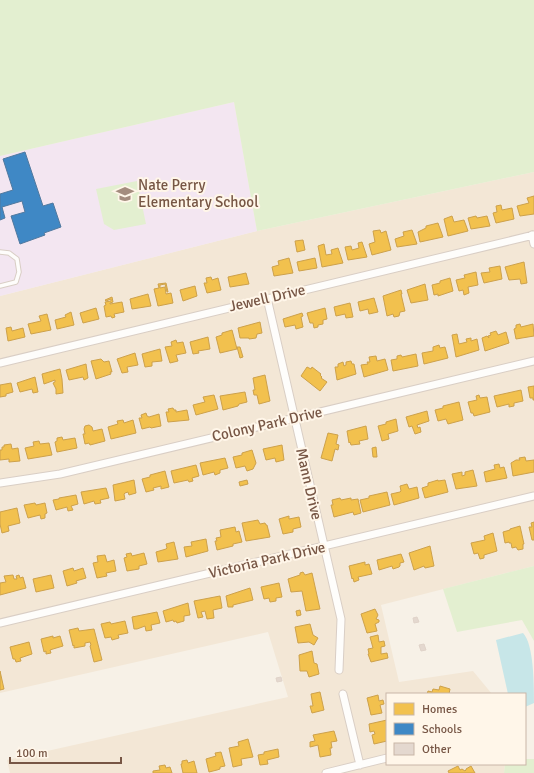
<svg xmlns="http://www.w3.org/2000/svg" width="534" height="773" font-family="Signika,sans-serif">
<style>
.residential{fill:#f3e7d6}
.education{fill:#f3e6f1}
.green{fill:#e3efd0}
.water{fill:#c7e6e8}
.homes{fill:#f2c14e;stroke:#cda14b}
.schools{fill:#3f88c5;stroke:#50799f}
.building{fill:#e4d8cf;stroke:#e0d3c9}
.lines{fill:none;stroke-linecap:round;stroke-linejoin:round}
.service-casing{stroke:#d9cec5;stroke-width:5.5}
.minor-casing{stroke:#d9cec5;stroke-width:9}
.service{stroke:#fefdfb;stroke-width:3.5}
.minor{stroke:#fefdfb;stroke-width:7}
.labels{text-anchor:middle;stroke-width:4;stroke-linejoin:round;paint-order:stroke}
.poi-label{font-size:15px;fill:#775645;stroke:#fff6e9;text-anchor:start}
.street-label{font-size:15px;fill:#775645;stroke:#fff6e9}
</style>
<rect width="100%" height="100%" fill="#f7f1e7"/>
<path class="residential" d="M534 172V566L381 605 399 682 473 671 492 694H387V764H505L504 773H10L7 760 288 697 268 632 0 693V296L257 231Z"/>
<path class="education" d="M234 102 257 231 0 296V156Z"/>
<path class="green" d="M0 0H534V172L257 231 234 102 0 156Z
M137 181 146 224 114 230 104 224 96 189Z
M534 566V641L522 620 457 632 443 589Z
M525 759H534V773H504L505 764H525Z"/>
<path class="water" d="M523 633C534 644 534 686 534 703L525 707V694H508L496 640Z"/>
<path class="homes" d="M534 196V214L520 216 517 206 529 203 527 198Z
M501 205 502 210 512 208 514 219 496 223 493 213 497 212 496 206Z
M452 216 454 222 464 220 468 231 448 236 444 219Z
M476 216 477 218 487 216 490 226 471 229 468 218Z
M438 223 443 237 420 242 418 232 426 228V226Z
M380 230 381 233 386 231 391 250 372 255 369 244 375 242 373 231Z
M412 230 417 244 397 247 395 239 404 236 403 232Z
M303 240 305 250 297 252 295 241Z
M362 242 367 257 348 260 345 247 351 246 352 250 359 248 358 243Z
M324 244 326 255 332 254 331 250 338 248 343 263 322 267 318 246Z
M289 258 293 273 274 276 272 267 279 265 278 261Z
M315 258 317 268 299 271 297 262Z
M524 262 527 283 521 284 520 279 509 280 505 267Z
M500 266 502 279 484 283 481 273 490 272 489 268Z
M476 272 478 285 468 287 469 293 464 295 463 290 459 291 456 280 465 278 464 275Z
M246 273 249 284 230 287 228 277Z
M211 277 212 280 218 278 221 290 207 293 204 283H207L206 278Z
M450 278 453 291 438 296V294L434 295 432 285 440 283V281Z
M166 283 168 292H167L165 284 160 285V288L165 287 166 294 171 293 173 303 158 306 154 289 159 288 158 284Z
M425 284 428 300 411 303 407 290Z
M195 286 197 296 183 301 180 290Z
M401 290 402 294H401L405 311 400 312 399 316 394 317 393 314 387 316 383 296Z
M148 294 151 306 132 309 130 299Z
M112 297 113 302 110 303V304L122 302 124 312 114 314 115 317 112 318 111 316 106 317 104 306 106 305 105 302 111 301V299L106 301 105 300Z
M374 298 378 312 369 314 368 309 360 311 358 302Z
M350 303 353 317 346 318 345 314 336 316 334 307Z
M96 308 99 319 83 323 80 313Z
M325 308 327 319 323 320V324L318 325V327L314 328 313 323H310L307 313Z
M71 312 74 325 57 329 55 320 66 317 65 315Z
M302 313 303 316 301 317 303 327 296 329 295 325 285 327 283 319Z
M47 314 51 330 31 334 28 324 41 321 39 316Z
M260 322 262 333 257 334 256 338 249 339V338H240L238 328Z
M520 324 521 327 533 324 534 336 516 339 514 329 516 328V325Z
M11 327 12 331 23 328 25 337 8 341 6 328Z
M232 330 237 349 220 353 216 337 222 335V333Z
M496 331 498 335 506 332 509 343 485 351 482 338 487 336 489 338 488 336 491 335 490 333Z
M457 334 459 344 467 342 466 339 471 338V341L477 339 479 350 456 357 452 335Z
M208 337 210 349 198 351 199 353 193 354 190 342Z
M176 340 177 343 183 342 186 353 176 355 178 361 170 363 165 347 172 346 171 342Z
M439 345 440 348 445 347 448 358 424 364 422 353 433 351V347Z
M237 347H240L243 357 240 358Z
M160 349 162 361 152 362V366L145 367 142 354Z
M135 353 138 365 127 367 128 372 122 373 117 359Z
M416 354 418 366 393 371 391 360 397 359V356L401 355 402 357Z
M376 356 377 361 385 359 388 370 364 377 361 365 368 364 367 362H370L369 357Z
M101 359 104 362 109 361 112 372H110L111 374 96 379 91 361Z
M351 361 352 364H354L356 374 337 380 335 367H338V364L343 362 344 366 346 365V362Z
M86 364 88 378 84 380 83 377 69 380 66 370Z
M307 367 311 369 312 367 321 374 320 375 322 377 321 378 327 382 320 391 301 376Z
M60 369 62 379 63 393 56 394V389L53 383 55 382V380L44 384 42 374Z
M265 375 270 401 259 404 257 395H254L253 390H255L253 378Z
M35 377 38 392 33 393 32 389 20 392 17 383Z
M11 383 13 392 6 394V396L0 397V385Z
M534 386V400H533V398H530L528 387Z
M521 390 523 401 514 403V406L509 407V404L497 407 494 396Z
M245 392 247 402 239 404 238 406 223 410 220 396Z
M214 395 218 409 196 415 193 405 205 402 203 397Z
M479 395 480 398 487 397 490 412 474 416 473 413H471L468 402 477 400 476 396Z
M459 402 463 420 448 424 446 419 438 421 435 410 443 408V406Z
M173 408 174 410H176V412L187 410 189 420 168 422 166 412H169L168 409Z
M427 411 429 421 417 425 418 428 420 427 421 432 415 434 412 426 409 427 406 417Z
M146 413 147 416 149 417 159 414 161 426 151 428 150 427 142 429 139 418H142L141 415Z
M396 419 398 431 388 434 389 439 382 441 378 426 386 424V422Z
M123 420 124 423 133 420 136 433 111 439 108 427 118 424 117 421Z
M89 425 92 427 93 431 102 429 105 441 90 445 89 443 85 444 83 434H85L84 429 85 426Z
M366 426 368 439 359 441 360 444 351 445 350 442 349 443 347 431Z
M328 433 338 435 336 444 339 445 338 450 335 449 332 461 321 458Z
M62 437 63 440 75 438 77 448 57 452 55 442 57 441V438Z
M39 441 40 444 49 443 52 455 28 459 25 448 34 446 33 442Z
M11 444 12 449 18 448 20 461 9 462V459L0 460V450H2V447H4V445Z
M282 445 284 460 276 462 275 458 266 460 263 449Z
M376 447 377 457H373L372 448Z
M252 450 256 463 253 469 247 471 245 466 236 468 233 457 242 455V453Z
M525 457 526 461 534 460V472L513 476 511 463 516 460H520L519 458Z
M225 458 228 468 220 470V473L215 475 214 472 203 475 200 463Z
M499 464 500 468 504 467 507 478 486 482 484 472 495 469 494 465Z
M196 465 199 476 192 478 193 481 189 482 188 480 174 483 171 471Z
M473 470 477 486 456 489 452 474 462 472V476L465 475V472Z
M165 471 169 487 161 489V486L153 488 154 490 146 492 142 479 150 477V475Z
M134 480 136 493 129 495 128 492 125 493 124 494 125 499 115 501 113 485Z
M247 480 248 484 240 486 239 482Z
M438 480V481L445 480 448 492 425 498 422 488 428 486V483Z
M407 484 409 489 417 487 419 498 394 505 391 494 400 492 401 491 400 486Z
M106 488 109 498 100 500 101 503 95 504 94 501 84 504 81 492Z
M387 492 390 505 363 512 360 500 369 498V496Z
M76 495 78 504 71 506 73 510 68 511 67 507 56 510 53 500 59 499V498Z
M340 498 341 500 351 498V500L358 499 361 513 354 515 353 512 334 517 331 505H333L332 500Z
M35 503 36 505 45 503 47 513 45 514V518L41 519 40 515 28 518 24 505Z
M17 508 20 523 8 526 9 531 2 533 0 524V512Z
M289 516V519L299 517 301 527 293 529V532L283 534 279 519Z
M258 520 260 524 265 523 266 525H267L270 537 246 541 242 523Z
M534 522V540H532L529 527H532L531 523Z
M520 526 524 544H523V549L518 550 516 547 512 548 511 543H509V542L505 543 503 532 510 530V529Z
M235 527 236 532 239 531 242 542 233 544V546L217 550 215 541H217L216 538 221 537 220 530Z
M493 533 497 551 484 555V558L480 559 478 553 474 554 471 543 485 540 484 536Z
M206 539 208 551 186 557 184 547 192 546 191 542Z
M174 542 178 559 158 562 156 552 166 549 167 548 166 544Z
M430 546 434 566 425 568 424 566 414 570 409 553Z
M131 553 132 556 144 553 147 564 139 566V569L127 571 124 558 127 557 126 554Z
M401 554 404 562 400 563V566L399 567 393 569 392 566 379 570 377 560Z
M105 555 107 562 114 560 116 571 106 573 107 576 97 578 93 563 98 562 97 556Z
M365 562V565L369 564 372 574 358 577 359 580 354 582 353 578 352 579 349 566Z
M73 568 74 571 83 568 86 578 76 581 77 583 67 586 63 571Z
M303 572 305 575 312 573 320 609 306 611 302 591 291 592 288 579 300 575V573Z
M13 575 14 579H17L16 576 19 575 20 578 23 577 26 588 0 595V583L6 582 4 576Z
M51 575 54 588 36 592 33 579Z
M279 583 282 597 276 598V601L270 602 269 598 264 599 261 587Z
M250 588 253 600 233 605V607H228L226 596Z
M220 596 222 608 213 610 214 618 207 619 205 611 201 612 203 617 198 618 194 601Z
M188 603 190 615 184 616V621L177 623 176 621 174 622 173 620 166 622 163 611Z
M375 609 378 615 376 619 379 620V622L375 624 377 631 367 633 361 614Z
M300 610 301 615 297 616 296 611Z
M157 612 160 623 151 625 152 630 146 631 145 626 137 629H134L132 617Z
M125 621 128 633 118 635 119 638 112 640 111 637 105 638 101 624 110 622 111 624Z
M310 624 313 635 318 638 314 645 309 642 298 643 295 627Z
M78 628 79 631 94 629 102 660 94 662 90 646 91 645 90 642 85 643V646L74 648V645L73 646 69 630Z
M378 635 379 642 384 641 385 646 381 647V654L387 653 388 658 371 662 368 654H369L368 649 373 648 370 637Z
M53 636V638L60 636 63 646 53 649 50 650 51 653 46 654V651L44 652 41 639Z
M29 642 32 654 20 658 21 661 16 662 15 659H13L10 647Z
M312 651 314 663 317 664 319 674 309 677 307 671H300L299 655Z
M0 671 4 689 0 690Z
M440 686 450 689 449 694H427L428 691 432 692 433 689 439 690Z
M320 692 324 710 312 713 310 706H313L311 694Z
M378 695 379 701 383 700 384 704 380 705 382 713 371 715 367 698Z
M387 720V741L374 744 372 735 375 734 374 731 370 732 369 724Z
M334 731 337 741 331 742 332 748H330L331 755 320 757 318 745 310 747V742L315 741 313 735Z
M248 739 253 757 241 759 242 765 233 767 229 748 239 746 238 742Z
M278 749 279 757 267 760 268 764 260 765 258 755 264 754V752Z
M221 752 225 766 220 767V769L217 770 209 772 206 759 216 756 215 753Z
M187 760 188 763 194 761 197 773H183L181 764H182V761Z
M165 765 166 768 170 767 172 773H153V771L160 770 159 766Z
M458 766 460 770 462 769 465 771 466 770V769L471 766 475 773H449L448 771Z"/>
<path class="schools" d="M25 152 43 206 53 203 61 227 44 233 45 235 20 244 11 216 25 212 22 201 2 207 5 218 0 220V194L13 190 3 159Z"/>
<path class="building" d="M417 617 419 622 414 623 413 618Z
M424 644 426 650 421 651 419 645Z
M281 677 282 681 277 682 276 678Z"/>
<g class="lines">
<g class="service-casing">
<path id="service" d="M0 252 9 253 17 259 19 272 16 282 0 286"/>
</g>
<g class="minor-casing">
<path id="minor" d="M532 235 534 244
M267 298 341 619 339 670
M0 363 534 235
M0 483 60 474 534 361
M0 623 534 496
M343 694 360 765
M326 773 387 758"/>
</g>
<use href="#service" class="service"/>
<use href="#minor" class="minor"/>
</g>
<defs>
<g id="school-bare" transform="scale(1.38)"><path d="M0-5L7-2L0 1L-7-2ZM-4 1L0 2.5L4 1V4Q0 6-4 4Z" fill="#a48c7e" stroke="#fff6e9" stroke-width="2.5" paint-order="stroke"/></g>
</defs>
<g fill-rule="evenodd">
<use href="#school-bare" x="125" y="194"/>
</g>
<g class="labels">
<g class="poi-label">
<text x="138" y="190">Nate Perry<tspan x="138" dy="17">Elementary School</tspan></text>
</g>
<g class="street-label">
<text transform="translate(267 298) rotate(-13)" y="5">Jewell Drive</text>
<text transform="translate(267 424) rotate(-13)" y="5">Colony Park Drive</text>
<text transform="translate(309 484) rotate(77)" y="5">Mann Drive</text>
<text transform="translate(267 560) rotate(-13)" y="5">Victoria Park Drive</text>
</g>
</g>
<rect x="386" y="693" width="140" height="72" fill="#fff6e9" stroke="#c9b6a7"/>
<rect x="394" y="703" width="20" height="12" fill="#f2c14e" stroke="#c9b6a7"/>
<text x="422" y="713" font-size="12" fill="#775645">Homes</text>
<rect x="394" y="723" width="20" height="12" fill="#3f88c5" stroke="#c9b6a7"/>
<text x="422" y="733" font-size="12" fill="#775645">Schools</text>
<rect x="394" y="743" width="20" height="12" fill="#e4d8cf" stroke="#c9b6a7"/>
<text x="422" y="753" font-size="12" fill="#775645">Other</text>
<path d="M10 757v6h111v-6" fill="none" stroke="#775645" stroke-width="2"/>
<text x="16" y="757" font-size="12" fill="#775645" stroke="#fff6e9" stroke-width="3" paint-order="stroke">100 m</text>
</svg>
